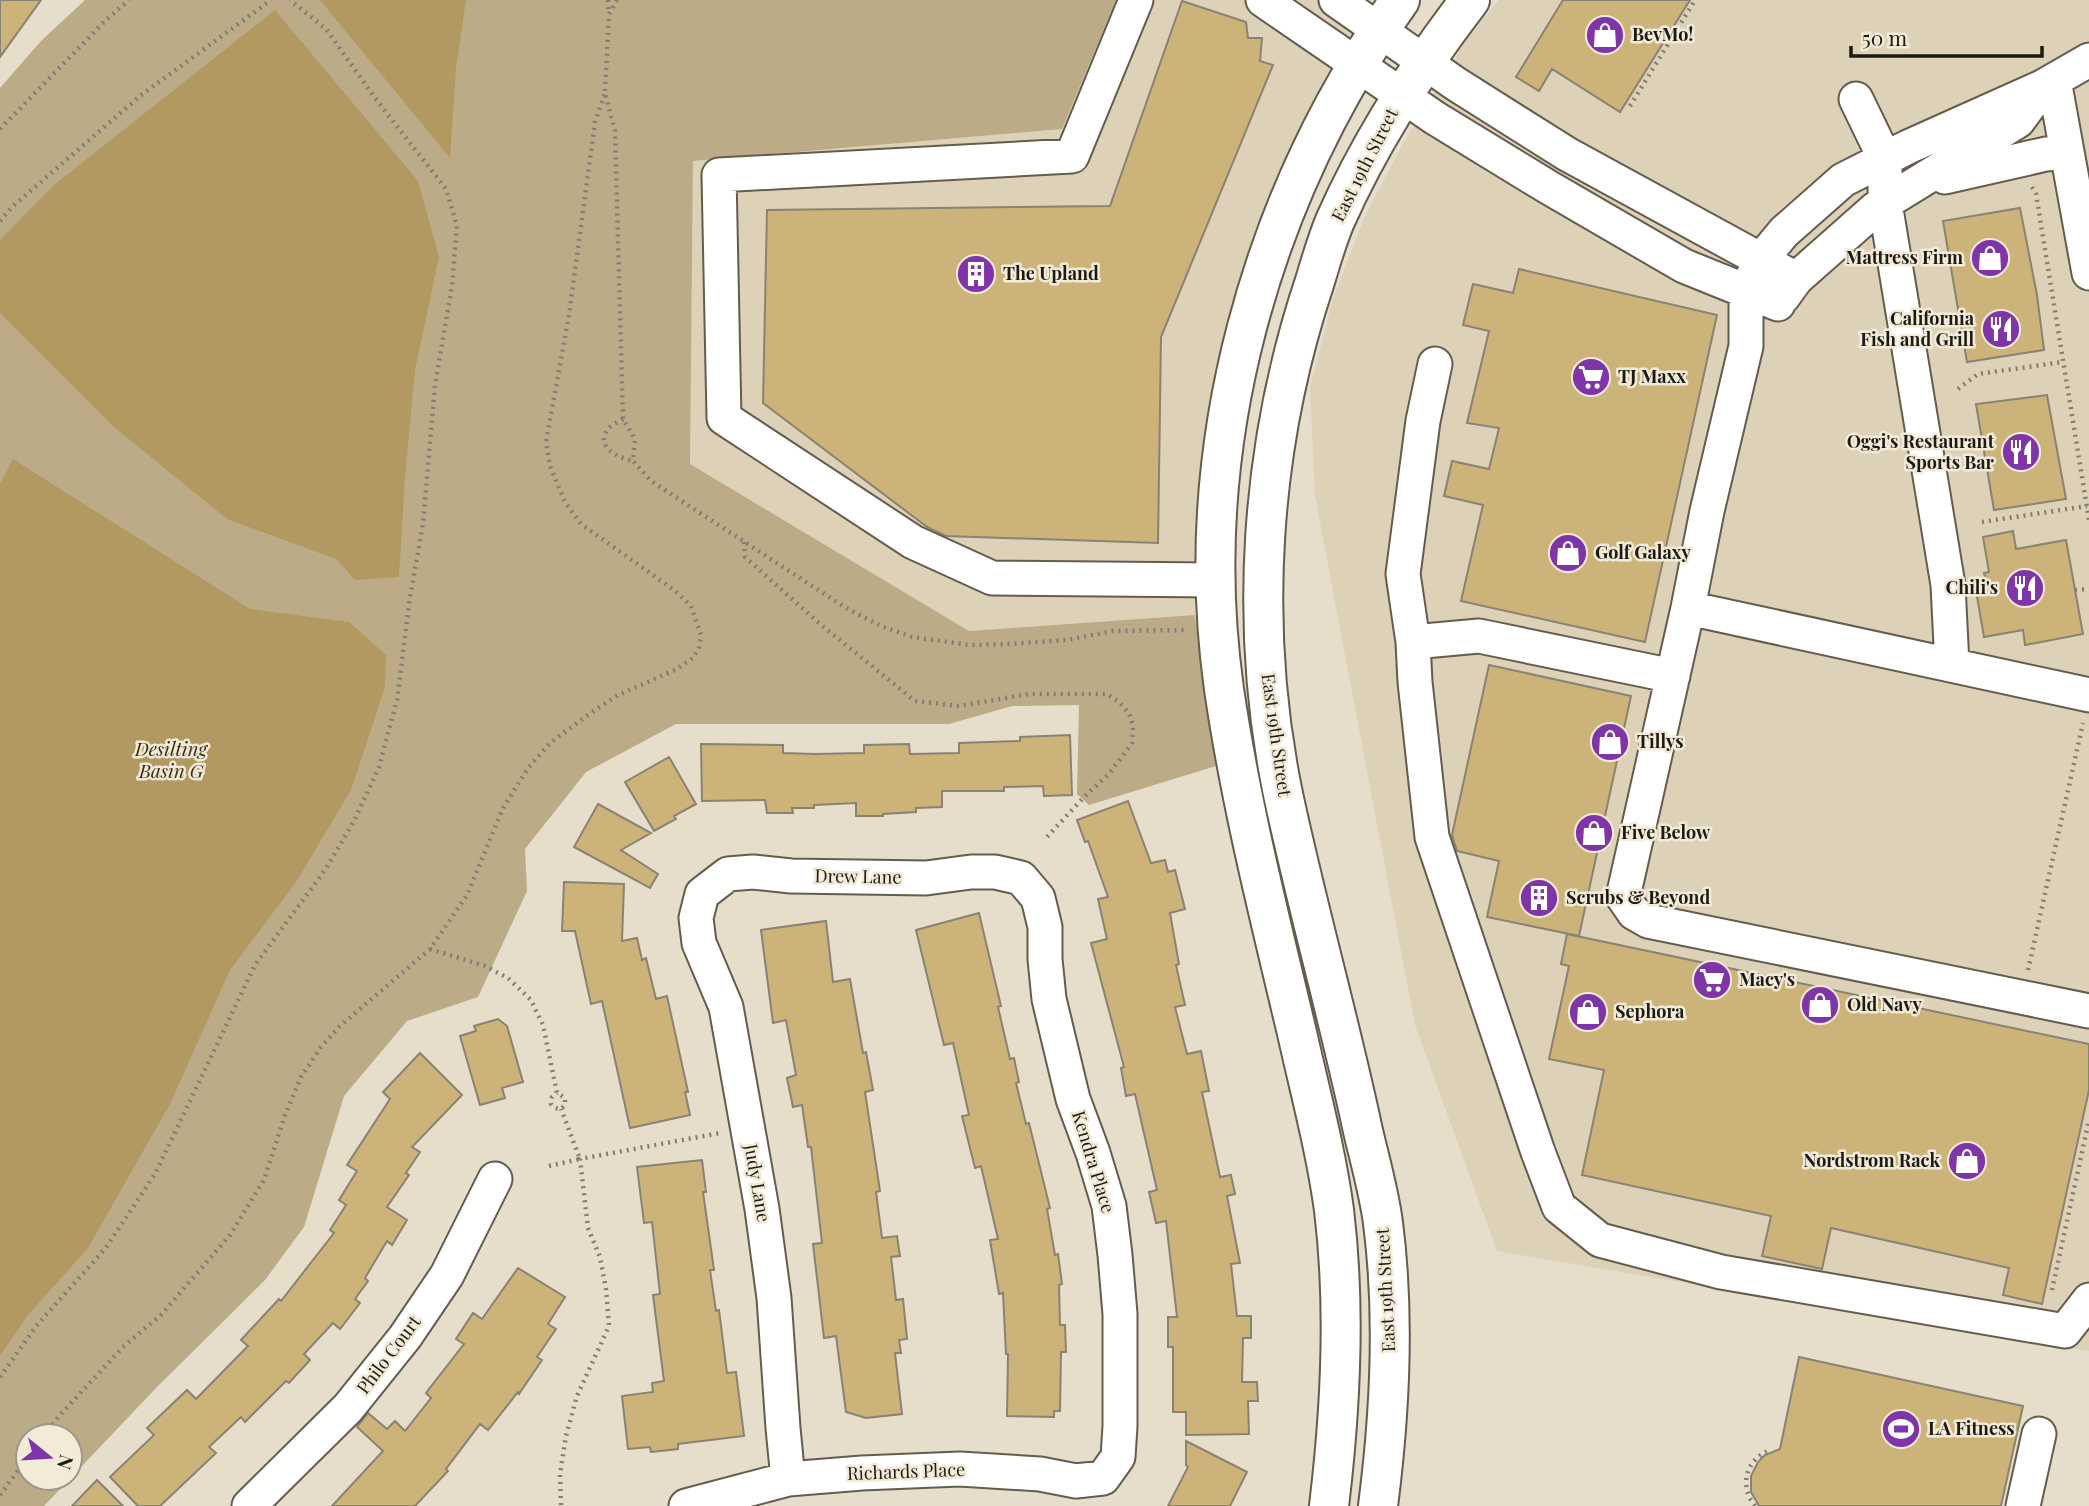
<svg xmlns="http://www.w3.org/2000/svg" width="2089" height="1506" font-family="'Playfair Display',serif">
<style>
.built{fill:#ddd1b8}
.green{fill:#bcab87;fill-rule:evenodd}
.water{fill:#b29961}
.building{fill:#ccb37a;stroke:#8a8272;stroke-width:2}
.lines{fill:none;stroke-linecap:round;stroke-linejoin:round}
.minor-casing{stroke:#645c4d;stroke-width:37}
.major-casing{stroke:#645c4d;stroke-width:42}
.path{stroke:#837d71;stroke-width:4.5;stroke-dasharray:2 5;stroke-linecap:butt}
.minor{stroke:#fff;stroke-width:33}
.major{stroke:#fff;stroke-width:38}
.labels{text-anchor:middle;stroke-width:5;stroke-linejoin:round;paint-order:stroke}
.poi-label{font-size:18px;font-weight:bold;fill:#1d1a14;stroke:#f3ebd8;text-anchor:start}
.street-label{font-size:18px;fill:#1d1a14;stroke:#f3ebd8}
.water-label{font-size:19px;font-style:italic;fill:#372b11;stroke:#f3ebd8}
</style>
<rect width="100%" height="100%" fill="#e6ddcb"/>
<path class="built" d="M1116 0H1372L1314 112 1264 225 1221 346 1199 484 1195 615 969 631 690 464 693 161 1062 129Z
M1499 0H2089V1351L1497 1251 1415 1025 1315 496 1310 388 1332 302 1364 218 1401 147 1467 38Z"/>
<path class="green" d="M85 0H1116L1062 129 693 161 690 464 969 631 1195 615 1204 691 1216 766 1089 805 1077 794 1079 705 1012 706 949 724H676L586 772 525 849 527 891 478 997 407 1021 344 1096 304 1227 265 1280 156 1388 44 1506H0V88L41 41ZM28 1436H70V1478H28Z"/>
<path class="water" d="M320 0H466L456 68 450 158Z
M275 10 418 181 439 257 415 370 405 477 399 577 355 580 336 559 227 519 114 427 0 313V240L54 185Z
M13 459 250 609 349 622 386 655 385 687 351 790 296 882 230 970 170 1104 88 1248 28 1315 0 1356V484Z"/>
<path class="building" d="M0 0H41L0 57Z
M1563 0H1690L1620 112 1552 69 1539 91 1516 77Z
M1182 1 1246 22 1248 38H1262L1260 61 1273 65 1161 337 1158 543 946 536 927 527 763 403 767 210 1110 206Z
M2020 208 2037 295 2044 350 1967 362 1943 221Z
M1519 269 1717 315 1645 642 1461 601 1483 505 1444 496 1452 461 1489 469 1499 428 1467 423 1489 331 1463 325 1473 284 1513 293Z
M2047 395 2066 499 1994 510 1976 404Z
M2013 531 2016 549 2066 540 2083 634 2025 645 2023 630 1984 637 1975 585 1986 583 1984 573 1989 572 1983 537Z
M1489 665 1631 696 1579 936 1487 917 1499 861 1457 851 1452 835Z
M1070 735 1072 795 1044 796 1043 786 1004 787V791H942V807L916 808V812L883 814V816H856V803L814 805V808H792L793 813H767L765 800 702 801 701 744 783 745V753L814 754 864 753V745L909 744 910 754 959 753V743L1020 741V737Z
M669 757 696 804 674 816 676 819 654 831 625 782Z
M1128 801 1151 863 1165 860 1168 872 1175 870 1185 909 1170 913 1179 964 1176 965 1185 1005 1175 1007 1187 1054 1201 1051 1209 1091 1202 1092 1220 1177 1231 1175 1235 1194 1227 1196 1240 1263 1231 1264 1237 1316H1251V1338H1243L1242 1382H1257L1258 1401H1248L1249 1434 1186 1435V1412H1173V1347H1168V1317H1177L1166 1221 1156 1223 1149 1192 1157 1190 1135 1094 1126 1096 1121 1068 1124 1067 1091 943 1107 939 1098 899 1108 897 1088 841 1085 842 1077 820Z
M598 804 651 833 621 850 658 874 650 888 574 847Z
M564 882 624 884 622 941 637 938 642 960 646 958 656 999 667 996 688 1092H685L690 1115 630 1128 602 1001 591 1004 575 931H562Z
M979 913 1001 1006 998 1007 1010 1059 1014 1058 1019 1082 1016 1083 1026 1124 1029 1123 1050 1208 1047 1209 1055 1255 1058 1254 1062 1284 1059 1285 1060 1325H1065L1066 1352H1061L1060 1411H1054V1417L1007 1416 1008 1354H1006L1003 1293 999 1294 990 1240 998 1239 981 1166 975 1168 962 1116 969 1115 953 1043 944 1045 916 930Z
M826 921 833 982 850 979 863 1053 866 1052 873 1090 865 1092 880 1191 876 1192 882 1238 897 1236 900 1256 891 1257 896 1300 903 1299 907 1339 899 1340 901 1353H895L902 1414 866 1418 846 1412 836 1336 824 1338 813 1244 822 1243 811 1147H808L802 1105 793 1107 787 1078 796 1075 786 1020 773 1023 761 930Z
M1567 934 2089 1044V1090L2042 1304 2003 1295 2009 1268 1831 1228 1822 1269 1762 1256 1771 1216 1582 1175 1604 1070 1549 1059 1569 966 1561 964Z
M498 1019 507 1026 523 1082 502 1088 505 1098 480 1105 460 1036 476 1031 474 1026Z
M420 1053 462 1095 412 1147 420 1152 406 1173 409 1175 387 1207 407 1220 392 1245 387 1241 365 1278 368 1281 355 1299 360 1303 340 1329 333 1323 304 1354 310 1360 289 1383 286 1381 245 1422 241 1417 209 1447 216 1453 160 1506H138L110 1477 154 1435 147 1428 187 1390 196 1399 248 1346 241 1340 279 1299 281 1301 334 1233 330 1230 346 1205 339 1200 357 1171 347 1165 390 1099 383 1092Z
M702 1160 706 1192H703L714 1270H710L716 1311 719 1310 727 1373 736 1372 744 1436 678 1444V1449L651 1452 650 1447 628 1449 622 1396 653 1392 652 1383 664 1381 653 1295 660 1294 652 1222 644 1223 637 1167Z
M518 1268 565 1297 548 1324 556 1329 537 1357 542 1360 519 1394 518 1392 488 1430 480 1424 446 1469 448 1471 415 1506H332L383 1451 357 1427 368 1413 387 1429 395 1421 405 1431 431 1398 426 1393 464 1344 456 1339 473 1313 482 1319Z
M1799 1357 2023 1406 2001 1506H1759L1751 1492V1476L1758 1462 1765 1455 1780 1449Z
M1186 1441 1247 1472 1230 1506H1168L1188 1467 1186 1465Z
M97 1480 123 1506H72Z"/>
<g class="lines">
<g class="minor-casing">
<path id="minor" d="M1136 0 1072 156 719 175 724 418 913 542 992 578 1216 580
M1263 0 1435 118 1548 187 1684 266 1778 304
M1336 0 1456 84 1567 154 1796 279
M2089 60 2042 87 1908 147 1843 180 1784 232 1760 261 1746 291V346L1707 511 1688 608 1623 897 1634 913 1648 921 2089 1011
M2054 80 2089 273
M1856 99 1885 159V203L1948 585 1952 665
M1945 177 2046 154 2067 152
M1783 297 1796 279 1875 209 2018 121 2037 95
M1688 608 2089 695
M1413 642 1403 574 1423 421 1435 364
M1673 676 1479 636 1413 642 1415 682 1432 837 1538 1152 1559 1207 1600 1240 1721 1272 2065 1331 2089 1300
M249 1506 348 1408 405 1337 447 1275 495 1179
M686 1506 788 1479 862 1473 960 1469 1040 1474 1076 1481 1103 1478 1118 1457 1120 1426V1314L1115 1255 1109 1206 1093 1153 1073 1099 1049 999 1045 959V927L1038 898 1021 878 995 872H971L926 878 791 876 753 872 728 874 702 894 696 918 699 943 726 1007 762 1209 774 1298 783 1428 788 1479
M2023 1506 2039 1434"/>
</g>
<g class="major-casing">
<path id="major" d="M1329 1506C1341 1407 1346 1308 1334 1210 1326 1151 1310 1091 1297 1033 1270 919 1241 805 1224 689 1190 448 1260 197 1400 0
M1378 1506C1390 1413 1395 1316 1383 1223 1379 1192 1370 1161 1363 1131 1339 1018 1307 907 1283 794 1248 625 1260 445 1315 281 1321 261 1327 240 1335 221 1370 142 1417 69 1470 0"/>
</g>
<path class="path" d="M608 0 609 13
M617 0 609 14 605 93 615 131 623 419 635 439 633 461 651 481 846 608 881 626 912 637 969 645 1011 644 1067 640 1113 631 1188 630
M1630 106 1695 0
M0 129 105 21 129 0
M2032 187 2036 194 2089 520
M0 221 12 207 140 96 271 0
M1958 389 1978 374 2063 362
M623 419C619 422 611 425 608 429 594 448 620 458 633 461
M1982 522 2087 506
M744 542 745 557 820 624 915 701 959 706 1029 694H1107L1120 703 1129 713 1133 726 1132 743 1109 774 1086 795 1045 839
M2075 590 2089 589
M430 949 485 966 508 978 531 1000 543 1025 557 1093 565 1098V1105L561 1109 555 1108 551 1104 552 1097 557 1093
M2028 970 2083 723
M549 1166 580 1159 561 1109
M2052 1290 2089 1120
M0 1377 37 1325 105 1249 155 1174 255 965 325 870 354 821 379 767 397 700 410 597 423 524 435 385 452 286 457 226 446 189 375 98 326 29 290 0
M44 1436 59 1416 124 1346 162 1314 230 1235 264 1180 285 1115 301 1077 321 1047 339 1027 430 949 467 895 503 808 528 768 550 743 589 714 618 695 675 670 693 658 699 648 701 635 691 606 674 590 581 524 565 502 550 466 546 442 569 315 595 122 605 93
M0 1495 28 1457
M561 1505 560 1474 566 1436 577 1396 609 1326 606 1289 600 1257 588 1228 580 1159 720 1133
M1755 1506C1739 1486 1745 1460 1770 1450"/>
<use href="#minor" class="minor"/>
<use href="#major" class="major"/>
</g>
<defs>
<g id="shop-disc" transform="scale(2.0125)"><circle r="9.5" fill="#7f35a7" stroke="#f3ebd8"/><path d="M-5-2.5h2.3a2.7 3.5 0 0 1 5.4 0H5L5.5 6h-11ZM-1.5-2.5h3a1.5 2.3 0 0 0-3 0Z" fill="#fff"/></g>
<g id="building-disc" transform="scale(2.0125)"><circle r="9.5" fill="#7f35a7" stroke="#f3ebd8"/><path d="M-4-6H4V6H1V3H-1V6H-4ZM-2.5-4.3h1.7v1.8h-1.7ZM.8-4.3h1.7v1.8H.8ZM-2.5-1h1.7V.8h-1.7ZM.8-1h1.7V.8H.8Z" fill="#fff"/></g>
<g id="restaurant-disc" transform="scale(2.0125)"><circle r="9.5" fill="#7f35a7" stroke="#f3ebd8"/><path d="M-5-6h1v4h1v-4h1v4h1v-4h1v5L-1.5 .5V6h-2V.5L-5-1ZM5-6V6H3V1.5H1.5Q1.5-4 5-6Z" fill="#fff"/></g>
<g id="supermarket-disc" transform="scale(2.0125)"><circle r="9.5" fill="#7f35a7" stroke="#f3ebd8"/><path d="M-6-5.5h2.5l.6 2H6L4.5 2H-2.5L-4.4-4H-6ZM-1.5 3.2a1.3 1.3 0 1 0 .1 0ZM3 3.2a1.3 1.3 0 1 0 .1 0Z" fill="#fff"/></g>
<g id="stadium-disc" transform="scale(2.0125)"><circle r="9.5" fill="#7f35a7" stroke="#f3ebd8"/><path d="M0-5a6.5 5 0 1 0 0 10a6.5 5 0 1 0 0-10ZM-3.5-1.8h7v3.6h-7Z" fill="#fff"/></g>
</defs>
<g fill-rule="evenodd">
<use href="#shop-disc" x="1605" y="35"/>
<use href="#shop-disc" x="1990" y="258"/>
<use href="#building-disc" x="976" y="274"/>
<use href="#restaurant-disc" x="2001" y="329"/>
<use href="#supermarket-disc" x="1591" y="377"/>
<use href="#restaurant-disc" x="2021" y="452"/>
<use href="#shop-disc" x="1568" y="553"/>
<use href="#restaurant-disc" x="2025" y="588"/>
<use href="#shop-disc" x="1610" y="742"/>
<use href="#shop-disc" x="1594" y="833"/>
<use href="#building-disc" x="1539" y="898"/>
<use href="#supermarket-disc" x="1712" y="980"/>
<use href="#shop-disc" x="1820" y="1005"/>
<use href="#shop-disc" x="1588" y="1012"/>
<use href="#shop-disc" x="1967" y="1161"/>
<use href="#stadium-disc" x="1901" y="1429"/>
</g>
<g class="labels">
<g class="poi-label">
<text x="1632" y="41">BevMo!</text>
<text x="1963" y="264" text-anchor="end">Mattress Firm</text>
<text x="1003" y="280">The Upland</text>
<text x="1974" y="325" text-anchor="end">California<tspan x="1974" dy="21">Fish and Grill</tspan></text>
<text x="1618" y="383">TJ Maxx</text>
<text x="1994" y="448" text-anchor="end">Oggi's Restaurant<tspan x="1994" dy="21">Sports Bar</tspan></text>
<text x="1595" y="559">Golf Galaxy</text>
<text x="1998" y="594" text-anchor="end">Chili's</text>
<text x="1637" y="748">Tillys</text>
<text x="1621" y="839">Five Below</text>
<text x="1566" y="904">Scrubs &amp; Beyond</text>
<text x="1739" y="986">Macy's</text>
<text x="1847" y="1011">Old Navy</text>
<text x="1615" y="1018">Sephora</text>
<text x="1940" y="1167" text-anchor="end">Nordstrom Rack</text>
<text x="1928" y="1435">LA Fitness</text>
</g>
<g class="street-label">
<text transform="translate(1365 165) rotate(-63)" y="6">East 19th Street</text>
<text transform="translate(1276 735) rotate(82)" y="6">East 19th Street</text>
<text transform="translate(858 877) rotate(1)" y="6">Drew Lane</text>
<text transform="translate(1093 1162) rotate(73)" y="6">Kendra Place</text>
<text transform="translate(757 1183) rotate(80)" y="6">Judy Lane</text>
<text transform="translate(1386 1290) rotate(-93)" y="6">East 19th Street</text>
<text transform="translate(389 1355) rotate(-53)" y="6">Philo Court</text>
<text transform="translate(906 1472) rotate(-2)" y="6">Richards Place</text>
</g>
<g class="water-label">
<text x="171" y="756">Desilting<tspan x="171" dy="22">Basin G</tspan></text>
</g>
</g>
<g transform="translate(49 1457) rotate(108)"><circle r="33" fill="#f3ebd8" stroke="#9d978a" stroke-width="2"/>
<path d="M0-5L12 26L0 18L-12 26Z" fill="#7f35a7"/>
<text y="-10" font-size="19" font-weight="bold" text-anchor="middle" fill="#1d1a14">N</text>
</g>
<path d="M1851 46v10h191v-10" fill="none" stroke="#1d1a14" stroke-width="3.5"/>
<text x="1862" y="46" font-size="21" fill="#1d1a14" stroke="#f3ebd8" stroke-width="5" paint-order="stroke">50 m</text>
</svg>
